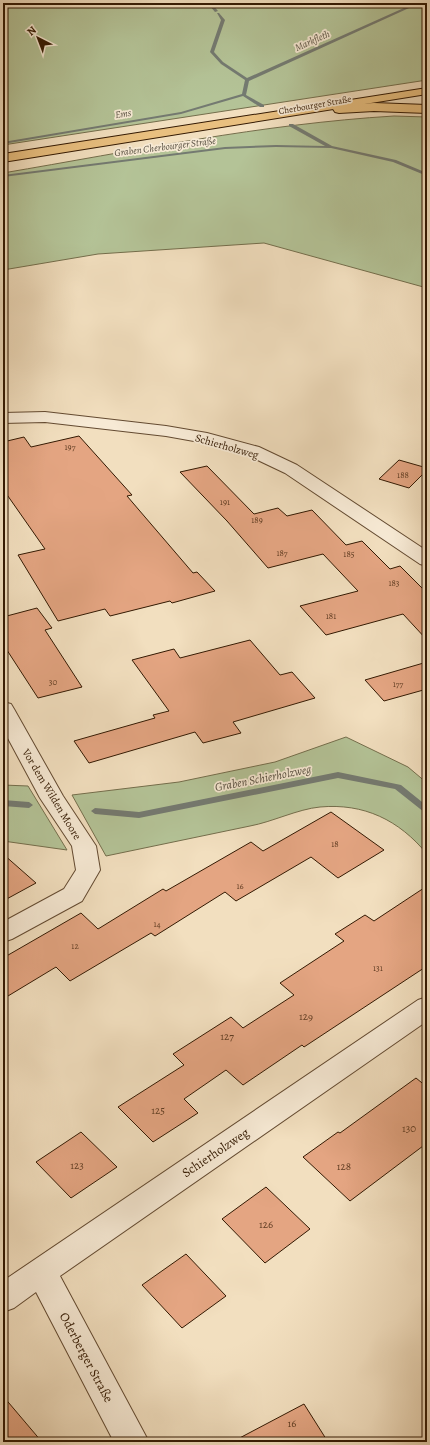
<svg xmlns="http://www.w3.org/2000/svg" width="430" height="1445" font-family="Alegreya,serif">
<style>
.green{fill:#b4c397;stroke:#746e4c}
.lines{fill:none;stroke-linecap:round;stroke-linejoin:round}
.stream{fill:#747a71;fill-rule:evenodd}
.building{fill:#e4a582;stroke:#331902}
.minor-casing{stroke:#634a31;stroke-width:2}
.primary-casing{stroke:#331902;stroke-width:2}
.motorway-casing{stroke:#331902;stroke-width:2}
.minor{fill:#f7ead5;fill-rule:evenodd}
.primary{fill:#e9c080;fill-rule:evenodd}
.motorway{fill:#e9c080;fill-rule:evenodd}
.labels{text-anchor:middle;stroke-width:3.5;stroke-linejoin:round;paint-order:stroke}
.far-street-label{font-size:9px;fill:#331902;stroke:#f7ead5}
.number-label{font-size:9px;fill:#5f3c22}
.far-water-label{font-size:10px;font-style:italic;fill:#595143;stroke:#f7ead5}
.street-label{font-size:11px;fill:#331902;stroke:#f7ead5}
.near-number-label{font-size:11px;fill:#5f3c22}
.water-label{font-size:12px;font-style:italic;fill:#595143;stroke:#f7ead5}
.near-street-label{font-size:13px;fill:#331902;stroke:#f7ead5}
</style>
<rect width="100%" height="100%" fill="#f2dfbf"/>
<filter id="stains"><feTurbulence type="fractalNoise" baseFrequency=".005" numOctaves="4"/><feColorMatrix values="0 0 0 0 .2 0 0 0 0 .09 0 0 0 0 .02 0 0 0 .5 -.17"/></filter>
<radialGradient id="worn" r=".72"><stop offset=".6" stop-color="#630" stop-opacity="0"/><stop offset="1" stop-color="#630" stop-opacity=".3"/></radialGradient>
<path class="green" d="M3 3H427V80L3 145Z
M394 116 427 117V288L264 243 98 254 3 270V173C133 151 262 124 394 116Z
M346 737 408 767 427 783V854C399 820 364 803 320 807 298 809 272 822 250 826 202 836 154 846 106 856L72 795 179 782 275 762Z
M3 785 28 786 67 850 3 841Z"/>
<g class="lines">
<path class="stream" d="M203 3 212 4 218 11 215 12 210 6Z
M415 3H420L249 81 246 95 264 105V107H260L243 96 181 114 3 144V142L181 112 242 94 245 80 221 64 210 52 221 20 217 13H219L225 20 214 52 223 62 247 78Z
M289 124H293L332 146 396 160 427 173V176L393 162 331 148 276 147 225 149 3 177V175L225 147 276 145 325 146 289 126Z
M338 772 401 785 427 806V813L424 812 395 789 338 778 139 818 95 814 91 811 95 808 139 812Z
M3 800 29 802 33 805 29 808 3 806Z"/>
</g>
<path class="building" d="M79 436 132 495 127 496 193 573 197 572 215 591 172 603 170 601 110 616 105 609 58 621 18 555 45 549 3 489V442L24 437 31 447Z
M399 460 427 468V470L409 488 379 479Z
M207 466 254 514 278 508 287 516 312 510 346 545 362 541 390 569 400 566 427 593V640L403 614 326 635 300 606 358 591 323 554 268 568 227 521 180 472Z
M37 608 52 628 45 630 82 687 38 698 3 644V617Z
M250 640 280 675 292 672 315 698 233 722 241 733 203 743 195 732 89 763 74 741 155 718 153 715 169 711 132 660 174 649 180 658Z
M427 662V689L384 701 365 680Z
M331 812 384 850 338 878 311 857 236 901 225 892 155 936 151 933 70 981 56 967 3 999V958L81 913 98 929 163 889 166 891 251 842 263 851Z
M3 854 36 883 3 901Z
M427 886V966L304 1047 302 1045 243 1085 226 1070 184 1099 198 1113 153 1142 118 1107 184 1065 173 1054 231 1017 243 1028 294 995 280 983 344 941 335 934 365 915 374 921Z
M416 1078 427 1087V1143L350 1201 303 1157 338 1132 340 1133Z
M81 1132 117 1167 71 1198 36 1162Z
M266 1187 310 1229 265 1263 222 1219Z
M186 1254 226 1296 182 1328 142 1285Z
M3 1396 42 1442H3Z
M304 1404 328 1442H232Z"/>
<g class="lines">
<g class="minor-casing">
<path id="minor" d="M45 412 166 426 207 433 259 447 297 465 427 551V566L420 564 285 473 247 455 205 443 166 436 45 422 3 423V413Z
M3 702 11 704 14 709 63 796 96 846 100 870 82 901 12 939 3 942V922L64 889 76 870 72 846 40 798 3 729Z
M427 997V1021L60 1276 149 1442H114L36 1292 14 1308 3 1312V1281L418 1000Z"/>
</g>
<g class="primary-casing">
<path id="primary" d="M427 88V94L3 162V154Z"/>
</g>
<g class="motorway-casing">
<path id="motorway" d="M374 103 427 105V113L374 111 339 113 335 112 333 109 335 106 339 105Z"/>
</g>
<use href="#minor" class="minor"/>
<use href="#primary" class="primary"/>
<use href="#motorway" class="motorway"/>
</g>
<g class="labels">
<g class="far-street-label">
<text transform="translate(315 105) rotate(-10)" y="3">Cherbourger Straße</text>
</g>
<g class="number-label">
<text x="70" y="450">197</text>
<text x="403" y="478">188</text>
<text x="225" y="505">191</text>
<text x="257" y="523">189</text>
<text x="282" y="556">187</text>
<text x="349" y="557">185</text>
<text x="394" y="586">183</text>
<text x="331" y="619">181</text>
<text x="53" y="685">30</text>
<text x="398" y="687">177</text>
<text x="335" y="847">18</text>
<text x="240" y="889">16</text>
<text x="157" y="927">14</text>
<text x="75" y="949">12</text>
<text x="378" y="971">131</text>
</g>
<g class="far-water-label">
<text transform="translate(312 40) rotate(-24)" y="4">Markfleth</text>
<text transform="translate(123 113) rotate(-10)" y="4">Ems</text>
<text transform="translate(165 146) rotate(-7)" y="4">Graben Cherbourger Straße</text>
</g>
<g class="street-label">
<text transform="translate(227 446) rotate(16)" y="4">Schierholzweg</text>
<text transform="translate(52 794) rotate(59)" y="4">Vor dem Wilden Moore</text>
</g>
<g class="near-number-label">
<text x="306" y="1020">129</text>
<text x="227" y="1040">127</text>
<text x="158" y="1114">125</text>
<text x="409" y="1132">130</text>
<text x="77" y="1169">123</text>
<text x="344" y="1170">128</text>
<text x="266" y="1228">126</text>
<text x="292" y="1427">16</text>
</g>
<g class="water-label">
<text transform="translate(263 778) rotate(-11)" y="4">Graben Schierholzweg</text>
</g>
<g class="near-street-label">
<text transform="translate(215 1152) rotate(-34)" y="5">Schierholzweg</text>
<text transform="translate(87 1357) rotate(62)" y="5">Oderberger Straße</text>
</g>
</g>
<rect width="430" height="1445" fill="none" stroke="#f2dfbf" stroke-width="16"/>
<rect x="4" y="4" width="422" height="1437" fill="none" stroke="#331902" stroke-width="2"/>
<rect x="8" y="8" width="414" height="1429" fill="none" stroke="#331902"/>
<g transform="translate(38 38) rotate(318)" stroke="#f7ead5" stroke-width="3" paint-order="stroke">
<path d="M0-3L7 15L0 10L-7 15Z" fill="#331902"/>
<text y="-6" font-size="11" font-weight="bold" text-anchor="middle" fill="#331902">N</text>
</g>
<rect width="100%" height="100%" filter="url(#stains)"/>
<rect width="100%" height="100%" fill="url(#worn)"/>
</svg>
